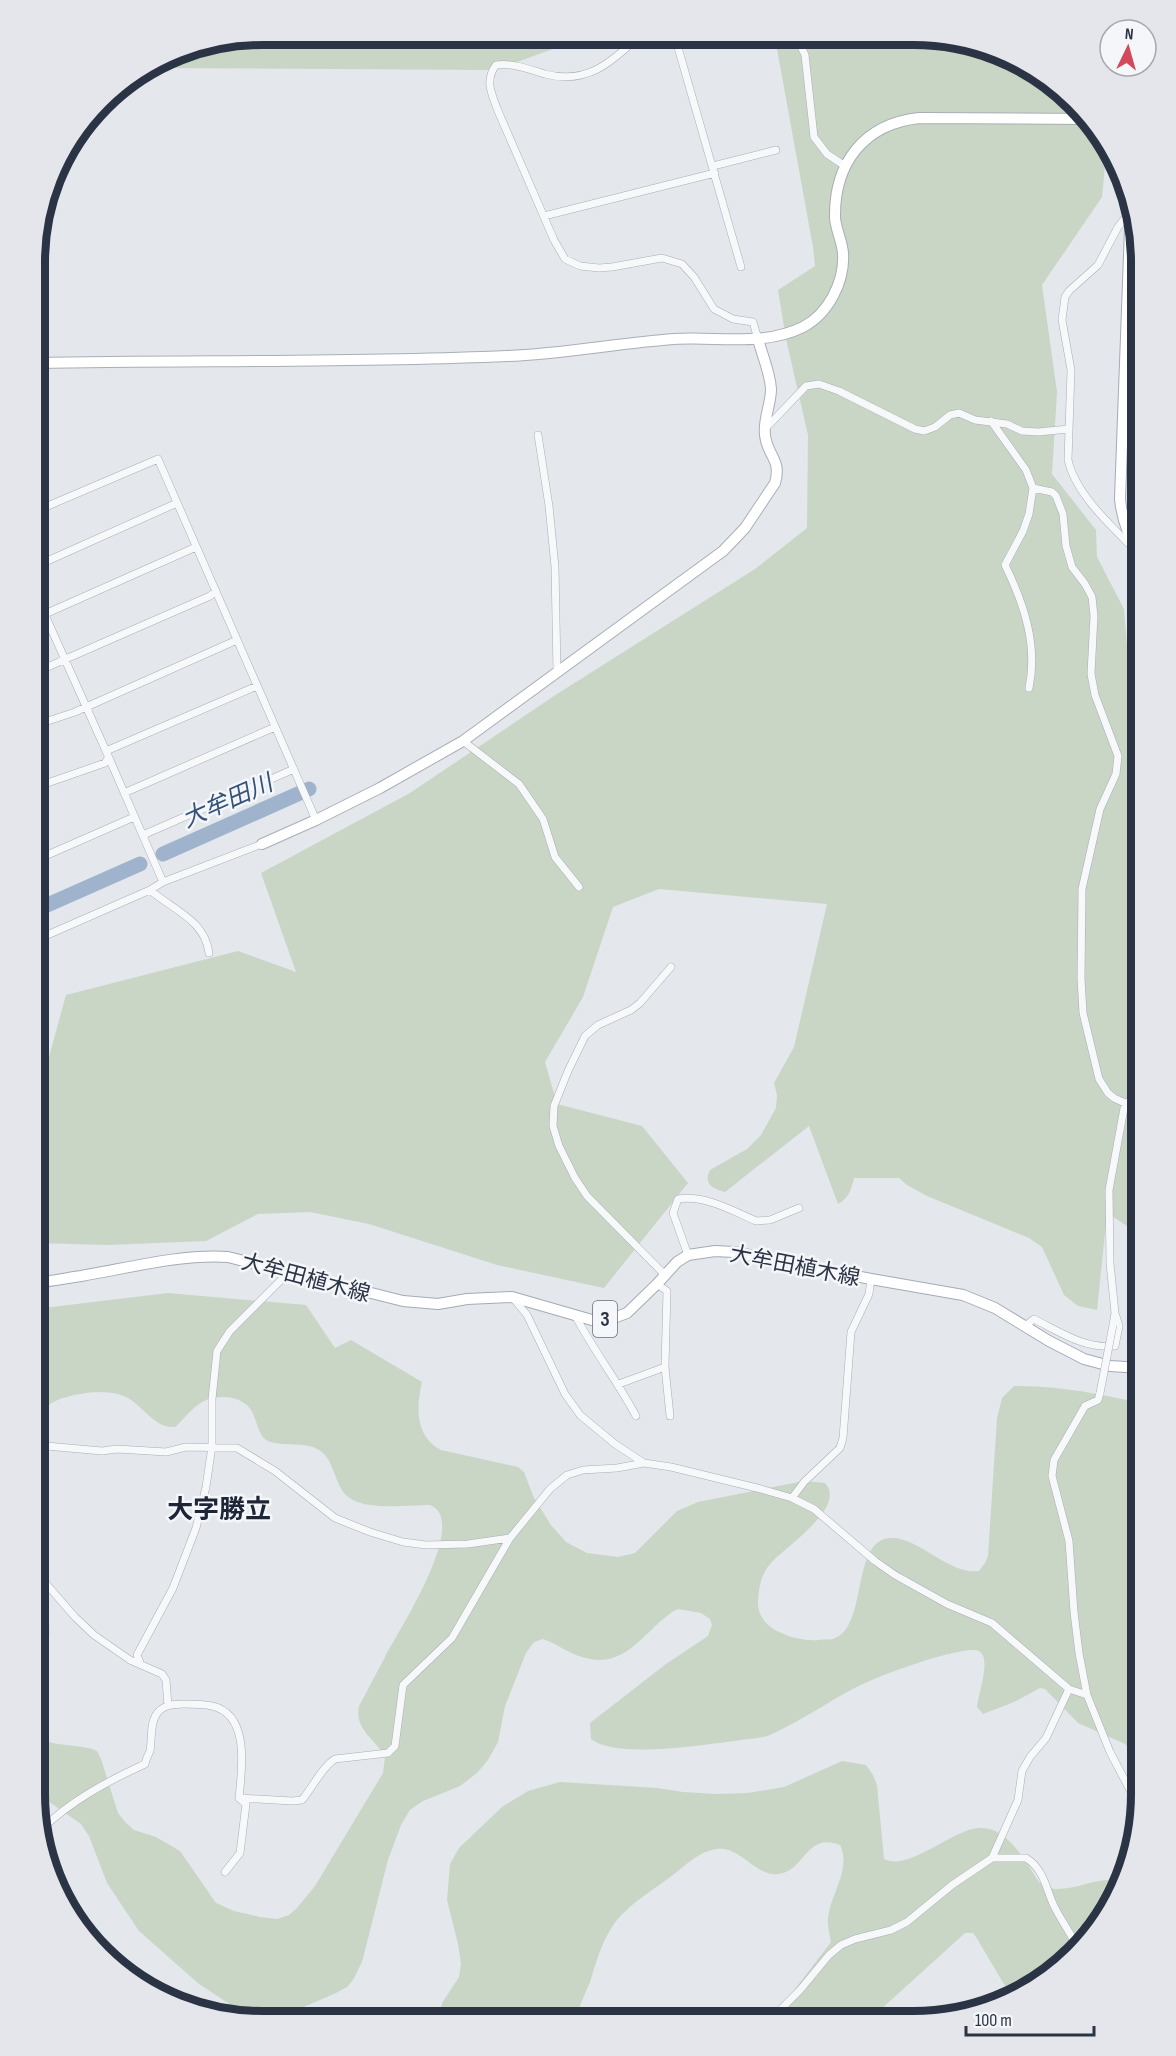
<svg xmlns="http://www.w3.org/2000/svg" width="1176" height="2056" font-family="'Sofia Sans Condensed','Noto Sans JP',sans-serif">
<style>
.green{fill:#c9d6c5}
.lines{fill:none;stroke-linecap:round;stroke-linejoin:round}
.river{stroke:#9fb4cc;stroke-width:15}
.street-casing{stroke:#a9aeb7;stroke-width:8}
.secondary-casing{stroke:#a9aeb7;stroke-width:12}
.primary-casing{stroke:#a3abb8;stroke-width:12}
.street{stroke:#f7f8fa;stroke-width:7}
.secondary{stroke:#fff;stroke-width:10}
.primary{stroke:#fff;stroke-width:10}
.street-bridge-casing{stroke:#a9aeb7;stroke-width:8;stroke-linecap:butt}
.street-bridge{stroke:#f7f8fa;stroke-width:7}
.labels{text-anchor:middle;stroke-width:5;stroke-linejoin:round;paint-order:stroke}
.shield{fill:#f4f6f9;stroke:#676e7b;stroke-width:1.5}
.shield-label{font-size:21px;font-weight:bold;fill:#2b3445}
.street-label{font-size:22px;fill:#2b3445;stroke:#f4f6f9}
.water-label{font-size:24px;font-style:italic;fill:#34527a;stroke:#f4f6f9}
.quarter-label{font-size:26px;font-weight:bold;fill:#1d2536;stroke:#f4f6f9}
.rim{fill:none;stroke:#2b3445;stroke-width:8}
</style>
<rect width="100%" height="100%" fill="#e4e7ec"/>
<path class="green" d="M262 35 586 37 495 70 150 68 175 52Z
M775 38 958 39 1014 58 1064 91 1103 135 1107 144 1102 197 1042 285 1057 392 1052 474 1096 530 1097 557 1124 609 1138 778 1141 877V1235L1107 1213 1097 1310 1078 1306 1064 1295 1042 1247 1029 1238 927 1196 907 1185 899 1178H854C851 1190 849 1198 838 1204L809 1126 725 1192C713 1189 703 1184 710 1170L747 1149 761 1135 776 1108 777 1095 774 1083 794 1047 827 904 659 889 613 907 583 997 545 1062 557 1104 642 1126 688 1183 604 1288 497 1265 369 1224 310 1212 258 1214 206 1241 108 1245 35 1243V1080L41 1086 66 995 238 951 296 972 261 873 410 793 557 694 755 569 807 528 808 435 786 339 778 290 815 266 813 247Z
M168 1293 306 1305 335 1348 351 1340 422 1382C416 1408 415 1436 441 1450L518 1467 524 1472 534 1498 551 1525 566 1542 587 1553 618 1557 635 1553 677 1511 698 1502 804 1481 825 1483C848 1506 783 1549 771 1563 761 1574 759 1587 758 1601 757 1616 767 1626 779 1632 791 1638 806 1641 819 1640 823 1639 829 1640 833 1639 866 1629 853 1552 882 1540 912 1528 946 1576 979 1571L985 1563 988 1556 997 1418 1002 1398 1014 1386C1056 1385 1100 1394 1141 1403V1641L1136 1642 1128 1660 1131 1681 1141 1688V1775L1131 1751 1125 1744 1078 1723 1045 1689 1040 1688 1014 1702 983 1714 977 1707C978 1694 992 1658 979 1651 966 1644 890 1672 874 1679 838 1694 806 1719 770 1735 759 1739 745 1739 734 1741 702 1745 615 1759 591 1739L590 1723 666 1664 708 1636 712 1625 710 1619 701 1613 678 1609 674 1611C643 1631 626 1671 582 1657 568 1653 557 1644 543 1639L534 1642 526 1653 505 1706 498 1742 488 1760 477 1773 460 1786 423 1801 410 1810 401 1825 388 1860 362 1962 353 1980 347 1987 336 1993 297 2010 266 2012 231 2005 199 1984 139 1931 107 1883 89 1836 81 1824 35 1792V1607C38 1608 41 1609 43 1611 65 1628 22 1717 39 1736 50 1748 81 1743 97 1751L101 1759 118 1813 126 1823 134 1830 156 1837 180 1851 216 1903 234 1911 260 1917 277 1919 289 1915 297 1908 315 1886 383 1773 385 1757C375 1738 354 1730 359 1706 368 1690 376 1673 385 1657 397 1633 471 1521 430 1505 409 1505 371 1510 353 1500 336 1492 336 1468 325 1455 311 1439 286 1448 268 1441 258 1437 257 1419 251 1410 241 1395 217 1394 202 1402 192 1408 184 1419 175 1427 153 1429 141 1401 121 1395 102 1389 79 1393 60 1399 52 1402 44 1409 35 1411V1309Z
M842 1761 866 1765 873 1775 877 1785 884 1859C908 1872 952 1830 978 1828 1003 1826 1017 1849 1030 1868 1033 1872 1036 1879 1040 1883 1059 1898 1087 1880 1108 1880 1112 1879 1117 1881 1122 1882L1095 1932 1052 1975 1011 1996 976 1937 973 1933H965L868 2021H791L783 2019 792 1993 831 1942C830 1935 827 1926 828 1918 830 1894 852 1869 840 1845 806 1832 805 1871 779 1874 755 1877 741 1846 717 1849 700 1851 687 1864 674 1874 654 1890 626 1905 612 1927 601 1944 596 1963 590 1982 585 1994 578 2007 577 2021L439 2020 442 2003 459 1977 461 1964 458 1944 447 1900 450 1864 459 1848 502 1807 528 1791 560 1782 657 1788 683 1792 716 1794 748 1793 784 1787Z"/>
<g class="lines">
<path class="river" d="M163 854 309 789
M36 910 140 864"/>
<g class="street-casing">
<path id="street" d="M638 37C611 63 586 85 545 74 528 69 513 63 496 65 484 81 492 94 498 111L554 240 565 259 580 266 599 268 612 267 662 258 682 264 694 277 714 309 733 319 753 322 758 339
M675 37 741 267
M797 38 805 55 814 137 827 154 845 166
M713 166 776 150
M1129 213 1118 227 1098 265 1069 291 1065 297 1062 320 1071 370 1068 460C1075 492 1108 523 1131 546
M544 216 715 173
M991 421 1026 470 1033 488 1029 514 1023 531 1005 565C1024 604 1038 645 1029 688
M765 429 806 386 819 384 839 391 915 429 924 431 935 427 950 415 959 413 975 420 1007 424 1022 431 1038 432 1069 429
M538 435 549 506 555 567 557 671
M1033 488 1052 492 1056 496 1063 514 1066 546 1072 567 1085 584 1092 597 1094 616 1091 674 1095 695 1118 756 1116 774 1100 809 1082 889 1081 978 1083 1013 1099 1079 1108 1093 1114 1098 1125 1103 1141 1100
M36 511 158 459 316 820
M36 566 177 503
M36 595 106 751
M36 618 196 547
M36 672 210 596 216 591
M36 725 75 712 237 640
M463 741 519 784 543 819 555 857 579 887
M36 787 105 763 108 758
M124 793 275 727
M143 835 294 769
M36 860 134 817
M163 882 106 751 257 686
M150 890C173 910 205 920 209 953
M36 940 150 890 163 882 262 844
M688 1255 673 1213 678 1199C705 1195 731 1210 756 1221L770 1220 799 1208
M664 1274 587 1196 575 1178 559 1146 553 1126 554 1106 568 1071 585 1036 598 1025 631 1010 640 1003 671 967
M657 1284 667 1291 665 1367 670 1416
M513 1298 527 1315 565 1394 580 1415 615 1444 644 1463
M576 1317C594 1351 618 1382 636 1416
M1113 1325 1115 1313 1110 1263 1109 1190 1125 1103
M1025 1326 1034 1319C1060 1332 1084 1349 1115 1346L1119 1326 1116 1316
M619 1384 665 1367
M1100 1393 1098 1400 1085 1406 1054 1460 1052 1476 1069 1541 1074 1612 1079 1653 1087 1695 1110 1752 1141 1811
M35 1445 102 1451 117 1449 166 1452 186 1447 237 1448 275 1471 335 1518 370 1532 403 1542 426 1545 468 1544 510 1538
M792 1498 804 1482 840 1448 843 1438 851 1332 869 1294 871 1279
M35 1571 75 1617 94 1635 130 1660 162 1674 166 1680 168 1706
M141 1665 137 1655 173 1588 196 1528 206 1487 212 1446V1399L217 1351 230 1331 288 1273
M239 1798 292 1801 302 1800C312 1788 323 1766 335 1759L388 1753 395 1746 403 1685 452 1638 510 1538 550 1489 567 1475 583 1470 617 1468 644 1463 671 1467 761 1489 792 1498 814 1509 875 1561 895 1575 947 1604 992 1623 1069 1689 1087 1695
M41 1830C70 1801 108 1781 145 1764 146 1759 148 1755 150 1751 152 1740 150 1724 156 1715 162 1705 173 1704 184 1704 193 1704 203 1704 212 1706 250 1714 242 1769 239 1798
M992 1858H1026C1044 1869 1046 1889 1054 1906 1060 1918 1067 1928 1073 1939
M225 1872 240 1853 246 1804 239 1798
M1066 1961 1073 1939 1095 1931
M769 2021 800 1990 829 1955 841 1945 855 1939 891 1930 907 1922 952 1885 992 1858 1018 1800 1022 1771 1030 1757 1046 1738 1069 1689"/>
</g>
<g class="secondary-casing">
<path id="secondary" d="M36 363C193 360 350 363 507 356 563 354 618 343 674 339 716 336 763 347 803 327 828 314 845 282 843 253 842 241 836 230 835 218 834 163 864 124 919 118L1089 119
M262 844 316 820 380 788 463 741 723 551 745 528 775 483C782 459 767 456 765 435 763 419 771 405 771 389 770 372 762 355 758 339"/>
</g>
<g class="primary-casing">
<path id="primary" d="M1131 201 1120 499C1122 521 1130 539 1141 559
M35 1282C51 1282 65 1278 81 1276 129 1268 179 1254 228 1257L403 1301 438 1304 467 1299 512 1297 592 1320 611 1319 627 1313 657 1284 677 1262 688 1255 715 1251 734 1252 871 1279 963 1295 995 1308 1049 1341 1084 1359 1110 1366 1141 1368"/>
</g>
<use href="#street" class="street"/>
<use href="#secondary" class="secondary"/>
<use href="#primary" class="primary"/>
<g class="street-bridge-casing">
<path id="street-bridge" d="M1100 1393 1113 1325"/>
</g>
<use href="#street-bridge" class="street-bridge"/>
</g>
<g class="labels">
<rect class="shield" x="593" y="1301" width="24" height="36" rx="4.5"/>
<g class="shield-label">
<text x="605" y="1326">3</text>
</g>
<g class="street-label">
<text transform="translate(795 1265) rotate(11)" y="8">大牟田植木線</text>
<text transform="translate(306 1277) rotate(15)" y="8">大牟田植木線</text>
</g>
<g class="water-label">
<text transform="translate(227 801) rotate(-24)" y="8">大牟田川</text>
</g>
<g class="quarter-label">
<text x="219" y="1518">大字勝立</text>
</g>
</g>
<path d="M0 0H1176V2056H0ZM262 45H914A217 217 0 0 1 1131 262V1794A217 217 0 0 1 914 2011H262A217 217 0 0 1 45 1794V262A217 217 0 0 1 262 45Z" fill="#e4e6eb" fill-rule="evenodd"/>
<path class="rim" d="M262 45H914A217 217 0 0 1 1131 262V1794A217 217 0 0 1 914 2011H262A217 217 0 0 1 45 1794V262A217 217 0 0 1 262 45Z"/>
<g transform="translate(1128 48) rotate(5)"><circle r="28" fill="#f4f6f9" stroke="#a4a8b1" stroke-width="1.5"/>
<path d="M0-4.5L10 22L0 15L-10 22Z" fill="#d1495b"/>
<text y="-9" font-size="16" font-weight="bold" text-anchor="middle" fill="#2b3445">N</text>
</g>
<path d="M966 2026v9h128v-9" fill="none" stroke="#2b3445" stroke-width="3"/>
<text x="975" y="2026" font-size="18" fill="#2b3445" stroke="#f4f6f9" stroke-width="4.5" paint-order="stroke">100 m</text>
</svg>
